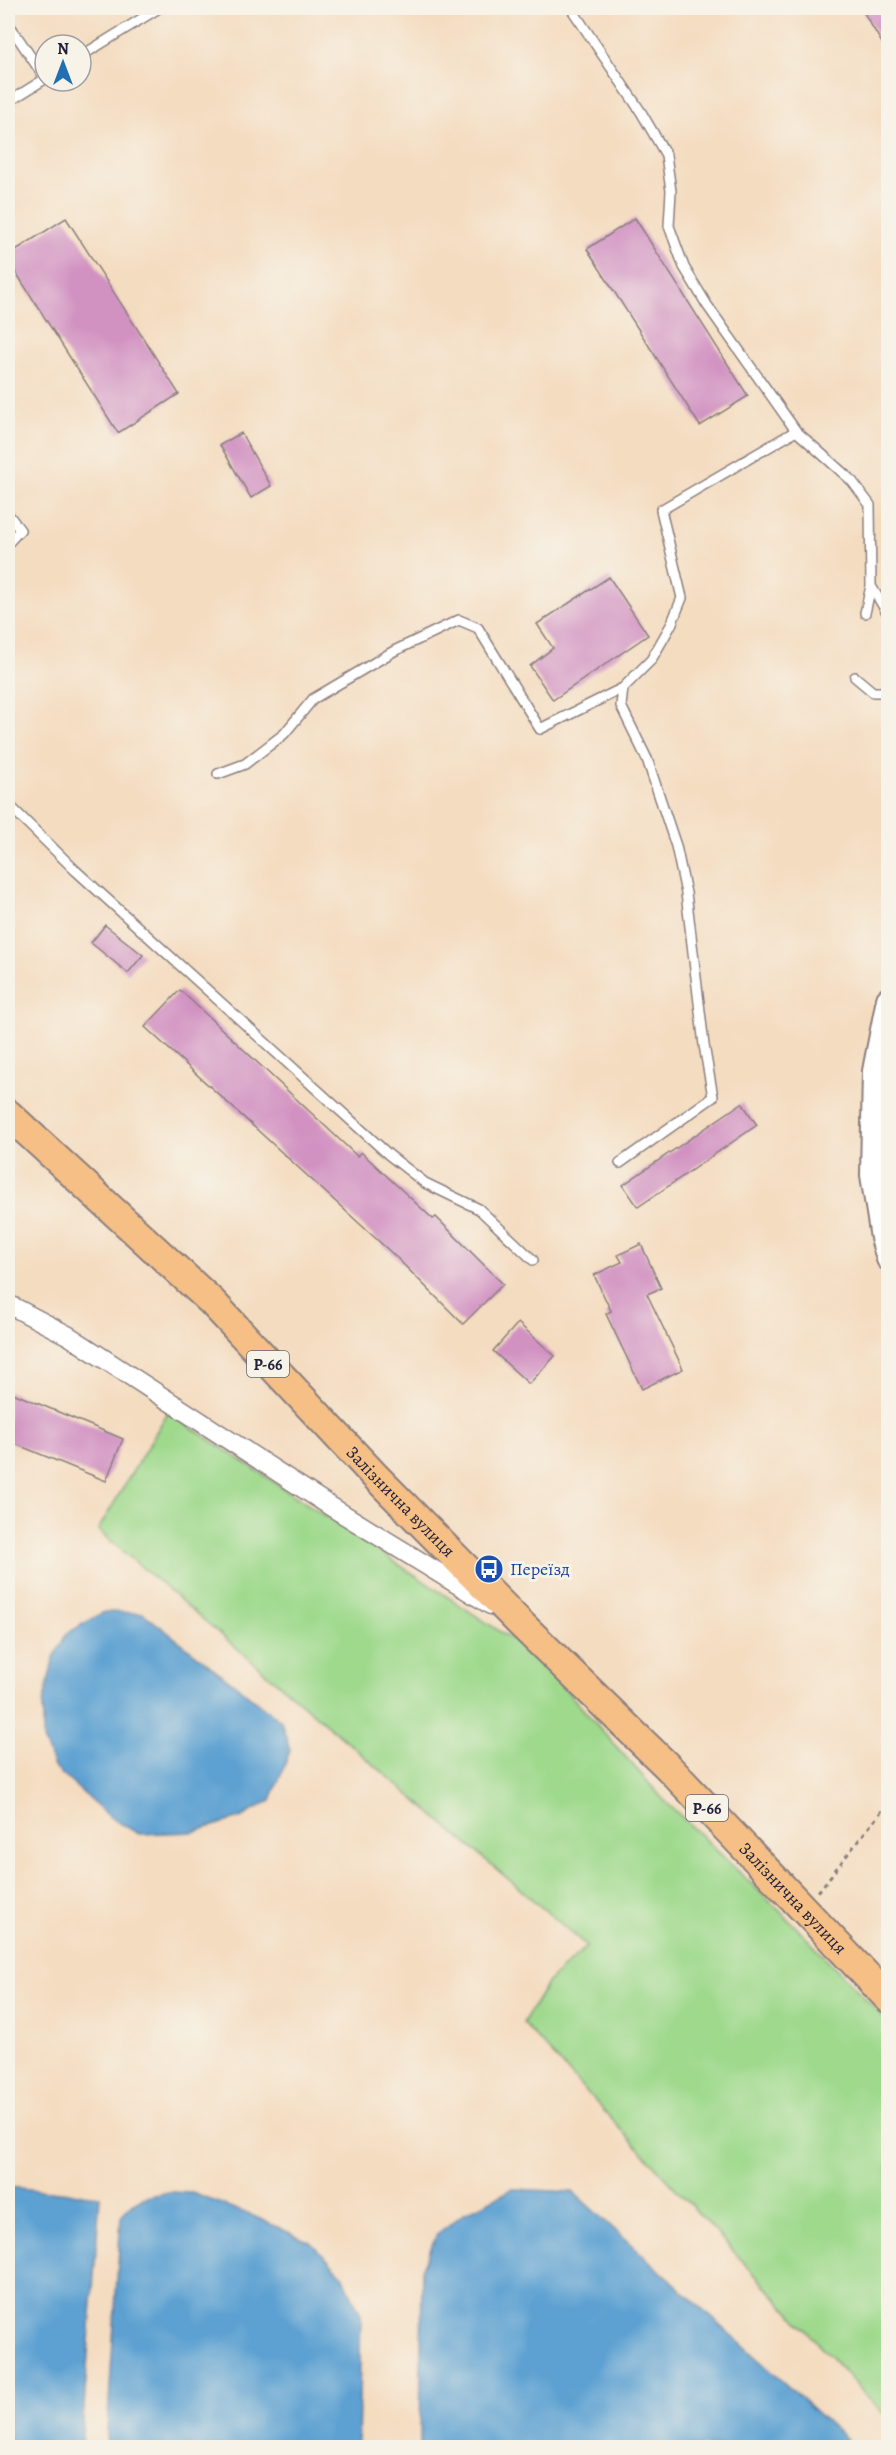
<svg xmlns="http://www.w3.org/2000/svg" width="896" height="2455" font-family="Alegreya,serif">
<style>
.green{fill:#9ed98c;stroke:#607e64;stroke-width:1.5}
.water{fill:#5da1d2;stroke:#406286;stroke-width:1.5}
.building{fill:#d192c2}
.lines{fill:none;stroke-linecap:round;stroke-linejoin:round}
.service-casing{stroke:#8b7f7e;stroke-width:12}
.minor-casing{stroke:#8b7f7e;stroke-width:21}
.tertiary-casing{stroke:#8b7f7e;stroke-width:26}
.primary-casing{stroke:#8b7f7e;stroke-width:32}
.path{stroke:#8b7f7e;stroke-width:3;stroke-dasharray:4.5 4.5;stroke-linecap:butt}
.service{stroke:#fff;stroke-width:9}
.minor{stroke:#fff;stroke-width:18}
.tertiary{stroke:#fff;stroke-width:22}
.primary{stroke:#f5bf86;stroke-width:28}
.labels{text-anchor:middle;stroke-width:6;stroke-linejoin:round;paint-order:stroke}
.shield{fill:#f7f3e8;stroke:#62616f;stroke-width:1.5}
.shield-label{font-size:16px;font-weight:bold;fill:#22223b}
.street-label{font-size:18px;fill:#22223b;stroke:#f7f3e8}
.transit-label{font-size:18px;fill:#164399;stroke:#f7f3e8;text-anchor:start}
</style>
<rect width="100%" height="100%" fill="#f7f3e8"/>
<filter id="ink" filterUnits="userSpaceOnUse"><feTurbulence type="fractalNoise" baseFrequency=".0167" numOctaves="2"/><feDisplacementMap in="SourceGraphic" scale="12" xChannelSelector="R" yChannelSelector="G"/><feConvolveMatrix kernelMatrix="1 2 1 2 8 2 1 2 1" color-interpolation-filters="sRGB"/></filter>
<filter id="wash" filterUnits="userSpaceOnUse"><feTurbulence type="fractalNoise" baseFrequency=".008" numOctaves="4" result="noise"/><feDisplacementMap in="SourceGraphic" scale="24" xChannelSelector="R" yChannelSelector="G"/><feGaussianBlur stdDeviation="1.35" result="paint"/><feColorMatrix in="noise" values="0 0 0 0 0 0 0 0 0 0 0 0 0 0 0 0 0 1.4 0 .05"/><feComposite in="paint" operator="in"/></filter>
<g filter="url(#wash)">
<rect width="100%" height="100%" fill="#f4dcc0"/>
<path class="green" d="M168 1412 534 1654 663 1799 790 1921 888 2022V2419L523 2023 548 1982 587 1946 98 1530Z"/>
<path class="water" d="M104 1612 143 1613 281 1721 290 1751 271 1800 240 1818 193 1832 139 1834 111 1818 54 1767 43 1739V1704L53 1660 66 1634Z
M8 2187 100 2196 81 2447H8Z
M513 2189 573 2192 855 2447H420L422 2268 437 2234 465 2213Z
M169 2192 192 2193 251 2215 310 2242 341 2273 361 2315 358 2447H106L121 2217C135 2196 146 2197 169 2192Z"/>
<g id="blocks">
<path class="building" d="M861 8H888V53Z
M66 218 179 394 118 433 8 260V255Z
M635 218 748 396 700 426 587 249Z
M241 433 271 486 251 498 220 445Z
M609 577 648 635 553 700 530 666 553 648 537 624Z
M105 925 143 955 128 973 91 943Z
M180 990 357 1156 361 1152 433 1219 436 1217 503 1284 463 1324 396 1257 145 1027Z
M742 1103 757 1125 638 1207 623 1185Z
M641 1244 661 1288 647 1294 683 1369 642 1389 606 1314 611 1311 594 1275 622 1262 618 1255Z
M518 1323 555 1356 529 1384 493 1351Z
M8 1391 123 1439 106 1481 8 1441Z"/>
</g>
</g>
<g filter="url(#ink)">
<use href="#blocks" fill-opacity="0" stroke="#8b7f7e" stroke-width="1.5"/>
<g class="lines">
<g class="service-casing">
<path id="service" d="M571 8 641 112 666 155 671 191 669 226 684 267 707 305 796 431 852 481 870 505 871 586 888 614
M8 23 45 78
M81 56 159 8
M8 102 45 79
M8 514 20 530 8 543
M865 613 871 586
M855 677 873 692H888
M218 774 245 764 284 734 313 699 394 651 459 620 478 628 540 729 623 688
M8 804 75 870 389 1155 425 1183 479 1209 533 1260
M620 1163 713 1097 704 1045 686 893 676 846 647 759 621 706 623 688 651 660 671 625 682 598 661 510 796 431"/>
</g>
<g class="minor-casing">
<path id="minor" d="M8 1304 69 1336 330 1506 491 1605"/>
</g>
<g class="tertiary-casing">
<path id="tertiary" d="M888 999 874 1071 872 1175 882 1238 888 1259"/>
</g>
<g class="primary-casing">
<g id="primary">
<path id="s1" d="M8 1114 212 1302 374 1475 521 1624 669 1768 888 1998"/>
</g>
</g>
<path class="path" d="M818 1892 888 1803"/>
<use href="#service" class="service"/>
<use href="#minor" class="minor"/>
<use href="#tertiary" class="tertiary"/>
<use href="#primary" class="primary"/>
</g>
</g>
<defs>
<g id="bus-disc" transform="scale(1.5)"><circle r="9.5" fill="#1a4fb4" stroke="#f7f3e8"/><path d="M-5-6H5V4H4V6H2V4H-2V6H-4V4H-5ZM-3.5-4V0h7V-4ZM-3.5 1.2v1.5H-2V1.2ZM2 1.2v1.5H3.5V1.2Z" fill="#fff"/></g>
</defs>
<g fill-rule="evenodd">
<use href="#bus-disc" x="489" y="1569"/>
</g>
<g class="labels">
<g class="shield">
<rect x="247" y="1351" width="42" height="26" rx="4.5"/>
<rect x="686" y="1795" width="42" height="26" rx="4.5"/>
</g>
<g class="shield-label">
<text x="268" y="1370">Р-66</text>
<text x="707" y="1814">Р-66</text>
</g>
<g class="street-label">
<text dy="6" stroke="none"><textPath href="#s1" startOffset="552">Залізнична вулиця</textPath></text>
<text dy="6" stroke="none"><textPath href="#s1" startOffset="1110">Залізнична вулиця</textPath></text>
</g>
<g class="transit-label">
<text x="510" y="1575">Переїзд</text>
</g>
</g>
<rect width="896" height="2455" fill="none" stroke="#f7f3e8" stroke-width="30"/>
<g transform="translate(63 63)"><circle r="28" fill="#f7f3e8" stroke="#a29fa3" stroke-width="1.5"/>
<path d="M0-4.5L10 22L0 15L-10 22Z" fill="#1f6fb2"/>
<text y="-9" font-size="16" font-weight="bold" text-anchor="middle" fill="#22223b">N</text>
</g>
</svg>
